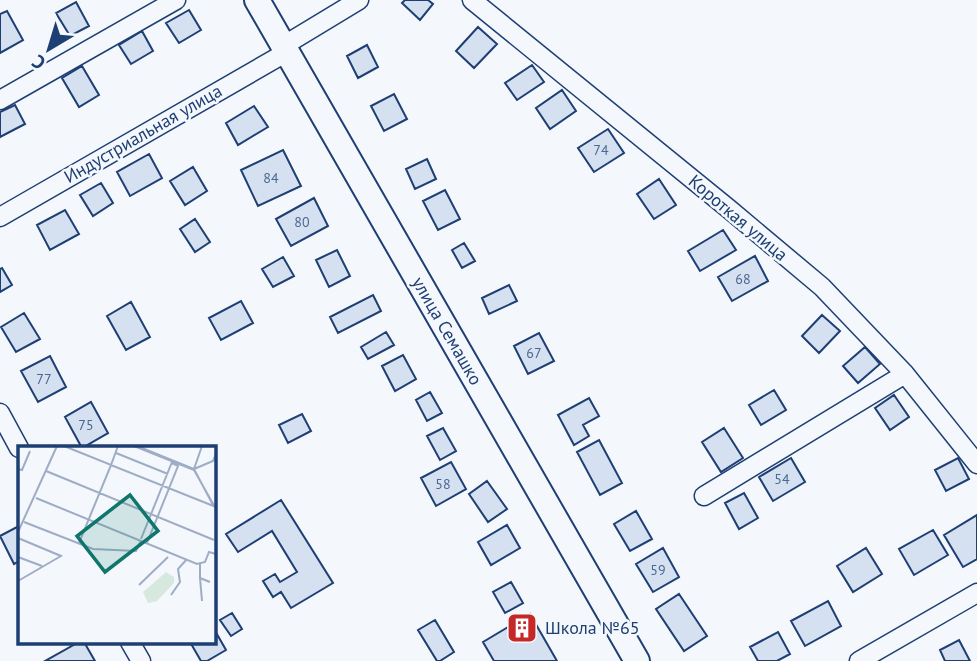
<svg xmlns="http://www.w3.org/2000/svg" width="977" height="661" font-family="'PT Sans',sans-serif">
<style>
.building{fill:#d5e0f0;stroke:#1d3f73;stroke-width:2}
.lines{fill:none;stroke-linecap:round;stroke-linejoin:round}
.minor-casing{stroke:#1d3f73;stroke-width:21}
.secondary-casing{stroke:#1d3f73;stroke-width:28}
.minor{stroke:#f4f7fb;stroke-width:18}
.secondary{stroke:#f4f7fb;stroke-width:24}
.labels{text-anchor:middle;stroke-width:5;stroke-linejoin:round;paint-order:stroke}
.number-label{font-size:14px;fill:#4b6792}
.street-label{font-size:18px;fill:#1d3f73;stroke:#f4f7fb}
.poi-label{font-size:18px;fill:#1d3f73;stroke:#f4f7fb;text-anchor:start}
.inset-road{fill:none;stroke:#9eadc5;stroke-width:2}
.view{fill:#0f766e;fill-opacity:0.15;stroke:#0f766e;stroke-width:3.5}
.inset-edge{fill:none;stroke:#1d3f73;stroke-width:3.5}
</style>
<rect width="100%" height="100%" fill="#f4f7fb"/>
<path class="building" d="M405 0H428L433 4 420 20 402 3Z
M76 2 89 26 70 36 56 13Z
M189 10 201 30 179 43 166 23Z
M7 11 23 40 0 53V14Z
M478 27 497 44 474 68 456 51Z
M142 31 153 51 131 64 119 45Z
M367 45 378 67 358 78 347 56Z
M532 65 544 82 517 100 505 83Z
M82 66 99 95 79 107 62 78Z
M562 90 576 111 550 129 536 108Z
M394 94 407 119 384 131 371 106Z
M15 105 25 124 0 137V112Z
M254 106 268 127 238 145 226 123Z
M608 129 624 153 594 172 578 148Z
M283 150 301 186 258 206 241 170Z
M149 154 162 178 130 196 117 172Z
M427 159 436 179 415 189 406 169Z
M193 167 207 191 185 205 170 181Z
M659 179 676 205 654 219 637 194Z
M101 183 113 203 93 216 80 195Z
M445 190 460 219 438 230 423 201Z
M314 198 328 226 291 246 276 219Z
M65 210 79 234 50 250 37 225Z
M195 219 210 242 195 252 180 229Z
M723 230 736 250 700 271 688 251Z
M464 243 475 261 462 268 452 250Z
M337 250 350 276 329 287 316 260Z
M755 256 768 281 732 301 718 277Z
M283 257 294 276 273 287 262 269Z
M2 268 12 285 0 292V269Z
M509 285 517 301 489 314 482 298Z
M373 295 381 311 338 333 330 317Z
M241 301 253 323 221 340 209 318Z
M131 302 150 337 126 350 107 316Z
M24 313 40 339 16 352 1 327Z
M822 315 840 331 819 353 802 336Z
M386 332 394 345 368 359 361 347Z
M539 333 554 361 528 374 514 346Z
M865 347 880 364 858 383 843 366Z
M403 355 416 379 395 391 382 366Z
M50 356 66 387 38 402 21 371Z
M774 390 786 410 761 425 749 405Z
M430 392 442 413 427 421 416 400Z
M894 395 909 417 890 430 875 408Z
M589 398 599 416 583 425 589 436 574 445 558 415Z
M91 402 108 433 82 448 65 417Z
M302 414 311 431 288 443 279 425Z
M443 428 456 451 440 460 427 436Z
M724 428 743 458 721 472 702 442Z
M599 440 622 483 600 495 577 452Z
M791 458 805 482 773 501 759 477Z
M958 458 969 479 946 491 935 470Z
M451 462 466 489 436 506 421 478Z
M487 481 507 509 488 522 469 494Z
M744 493 758 518 739 529 725 503Z
M281 500 333 583 291 608 281 592 273 597 263 581 275 574 280 582 297 572 272 531 238 552 226 534Z
M636 511 652 539 630 551 614 524Z
M977 515V559L963 567 944 535Z
M507 525 520 548 491 565 478 542Z
M19 526V561L14 564 0 536Z
M933 530 948 555 914 575 899 549Z
M663 548 679 577 653 592 636 564Z
M866 548 882 574 853 592 837 566Z
M511 582 523 603 505 613 493 592Z
M679 594 707 636 684 651 656 609Z
M828 601 841 626 805 646 791 621Z
M232 613 242 629 231 636 220 620Z
M530 614 557 661H494L483 642Z
M435 620 454 652 440 661H437L418 630Z
M214 629 226 650 207 661H201L190 642H214Z
M778 632 790 654 777 661H758L750 647Z
M959 640 970 661H945L940 650Z
M79 642H84L95 661H45Z"/>
<g class="lines">
<g class="minor-casing">
<path id="minor" d="M472 0 729 209 822 287 905 374 977 464
M283 46 359 0
M0 100 176 0
M0 217 287 52
M0 413 19 448
M704 496 905 374
M130 642 141 661
M859 661 977 593"/>
</g>
<g class="secondary-casing">
<path id="secondary" d="M257 0 637 661"/>
</g>
<use href="#minor" class="minor"/>
<use href="#secondary" class="secondary"/>
</g>
<defs>
<g id="building-square" transform="scale(1.575)"><rect x="-9" y="-9" width="18" height="18" rx="4" fill="#c62828" stroke="#f4f7fb"/><path d="M-4-6H4V6H1V3H-1V6H-4ZM-2.5-4.3h1.7v1.8h-1.7ZM.8-4.3h1.7v1.8H.8ZM-2.5-1h1.7V.8h-1.7ZM.8-1h1.7V.8H.8Z" fill="#fff"/></g>
</defs>
<g fill-rule="evenodd">
<use href="#building-square" x="522" y="628"/>
</g>
<g class="labels">
<g class="number-label">
<text x="601" y="155">74</text>
<text x="271" y="183">84</text>
<text x="302" y="227">80</text>
<text x="743" y="284">68</text>
<text x="534" y="358">67</text>
<text x="44" y="384">77</text>
<text x="86" y="430">75</text>
<text x="782" y="484">54</text>
<text x="443" y="489">58</text>
<text x="658" y="575">59</text>
</g>
<g class="street-label">
<text transform="translate(143 134) rotate(-30)" y="6">Индустриальная улица</text>
<text transform="translate(738 218) rotate(40)" y="6">Короткая улица</text>
<text transform="translate(447 331) rotate(60)" y="6">улица Семашко</text>
</g>
<g class="poi-label">
<text x="545" y="634">Школа №65</text>
</g>
</g>
<g transform="translate(18 446)">
<rect width="198" height="198" fill="#f4f7fb"/>
<path d="M148 126 156 131V137L139 155 130 157 125 146Z" fill="#d7e8df"/>
<path class="inset-road" d="M46 0 93 19 100 0M116 0 176 24 198 63M119 0 176 23 195 59M98 7 150 28M0 23 4 24 12 5M176 23 195 15 198 8M176 23 184 0M28 25 196 94M18 52 179 118 187 116 191 106 198 108M6 76 75 103 118 105 123 94M0 86 39 0M0 92 43 110 0 135M123 93 154 16M61 97 93 19 198 61M129 97 160 20 154 17M0 111 24 120M182 118V132L192 136M182 132 184 155M121 139 150 111M153 149 162 136 160 123 169 113"/>
<path class="view" d="M112 49 140 85 87 126 59 90Z"/>
<rect width="198" height="198" class="inset-edge"/>
</g>
<g transform="translate(49 49) rotate(218)" stroke="#f4f7fb" stroke-width="5" paint-order="stroke">
<path d="M0-5L12 26L0 18L-12 26Z" fill="#1d3f73"/>
<text y="-10" font-size="19" font-weight="bold" text-anchor="middle" fill="#1d3f73">С</text>
</g>
</svg>
